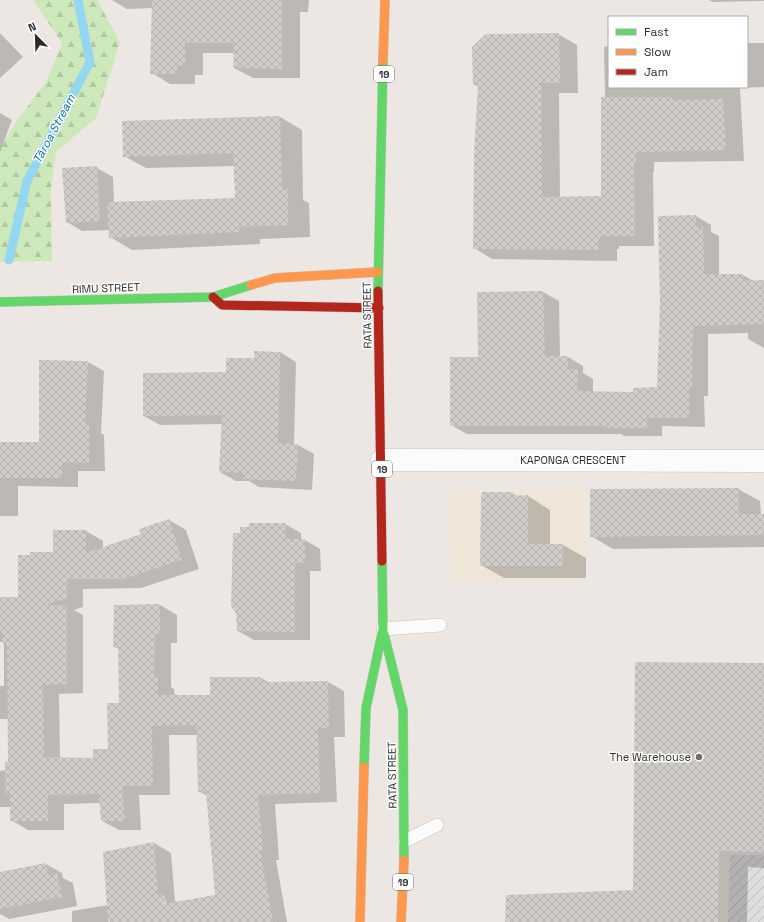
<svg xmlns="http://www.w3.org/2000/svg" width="764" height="922" font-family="'Space Grotesk',sans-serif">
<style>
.industrial{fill:url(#industrial-furrows)}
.education{fill:#efe6d7}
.forest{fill:url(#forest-firs)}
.shadow{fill:#0003;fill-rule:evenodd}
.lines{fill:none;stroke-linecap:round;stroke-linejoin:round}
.stream{stroke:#93d8f0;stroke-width:9}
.building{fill:url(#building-cross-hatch)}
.lane-casing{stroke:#c5c4c3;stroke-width:14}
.street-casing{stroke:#c5c4c3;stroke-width:23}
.fast-casing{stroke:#c5c4c3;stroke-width:10}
.slow-casing{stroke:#c5c4c3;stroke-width:10}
.jam-casing{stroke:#c5c4c3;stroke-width:10}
.lane{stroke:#fcfbfb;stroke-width:13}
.street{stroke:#fcfbfb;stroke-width:22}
.fast{stroke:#63d668;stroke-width:9}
.slow{stroke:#ff974d;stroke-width:9}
.jam{stroke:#b3261e;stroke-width:9}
.poi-dot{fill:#706e6c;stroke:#fff;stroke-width:1.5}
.labels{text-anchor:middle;stroke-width:3;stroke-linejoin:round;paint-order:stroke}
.shield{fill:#fff;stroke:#6c6c6c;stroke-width:1}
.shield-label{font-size:10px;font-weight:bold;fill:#2d2d2d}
.street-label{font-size:11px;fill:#2d2d2d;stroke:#fff}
.poi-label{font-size:11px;fill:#2d2d2d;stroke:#fff;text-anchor:end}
.water-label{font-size:12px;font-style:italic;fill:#0571a9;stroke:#fff}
</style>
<defs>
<pattern id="industrial-furrows" width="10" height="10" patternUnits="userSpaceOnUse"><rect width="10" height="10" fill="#dfdcde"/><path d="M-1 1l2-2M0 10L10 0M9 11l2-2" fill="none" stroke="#c0bdbf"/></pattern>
<pattern id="forest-firs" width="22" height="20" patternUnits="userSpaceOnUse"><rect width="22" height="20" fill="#cde8ba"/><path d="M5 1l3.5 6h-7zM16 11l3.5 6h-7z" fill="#b0c7a0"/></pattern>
<pattern id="building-cross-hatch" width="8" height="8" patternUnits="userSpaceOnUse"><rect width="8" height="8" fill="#d0cdc9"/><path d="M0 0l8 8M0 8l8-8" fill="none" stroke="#b3b0ad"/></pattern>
</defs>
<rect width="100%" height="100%" fill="#ece7e2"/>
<path class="industrial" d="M730 855H764V922H728Z"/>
<path class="education" d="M585 489 583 580 451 583 450 491Z"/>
<path class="forest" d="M33 0H97L120 42 96 118 56 152 51 188 52 261 0 262V149L16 122 46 82 62 43Z"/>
<path class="shadow" d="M112 0H309L308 12H300V78H253L234 68 235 53H203V75H195V84H170L152 73V8L127 9Z
M709 0H764V1L713 2Z
M0 33 23 57 0 78Z
M558 34 577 45 578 93H559L560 198 602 197 605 98 604 47 609 46V87H747V43H764V87L740 88 744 161 654 162V172H653L654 246H619V249H617V261L492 259 474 248 479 87 474 84Z
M0 113 12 120 0 152Z
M280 117 302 130 303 200 309 203 310 237 260 239V244L132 250 110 237V230L82 231 67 222 63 169 97 168 113 177 114 203 236 199 235 166 146 168 124 156Z
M696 216 711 225V232L719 236V275H743L755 282 764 281V348L748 339V333L708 334V396H704L705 427 662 426V436H624L621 434H467L451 425 479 358 478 293 543 292 559 301 560 357H568L583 366V373L593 379V392L634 393 658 388Z
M280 352 296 362 294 445H298L314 454 312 490 259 487 249 481H236L220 472 222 424 160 425 144 416 255 359Z
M88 362 104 371 101 433 104 435 105 471H78V487L18 486V516H0V443H40Z
M738 489 760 501 761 515H764V547L613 549 591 536Z
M512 493 518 497 528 496 550 510V545H563L586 558V578H504L481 565Z
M169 520 186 530 199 569 141 588 83 589V607L74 610 83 615V693L59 694 60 759H94L109 750 120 704 119 649 114 647 115 606 160 605 177 615V643H171V687L174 689 175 696H211V678H261L270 683 328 682 344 691 345 737H334L337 802 275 804 279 860H276L287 922H72V911L108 905 154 843 171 853 175 901 177 902 216 895 207 796 199 791 197 735H169L170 795H139L141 830H119L102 821 100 803 64 804V830H28L11 820V807H0V771L6 770 9 763V719H0V686H4V642H0V598H19L31 556 54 553 86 531 103 541V548L142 535ZM162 896H164L167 907H165Z
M250 524H285L301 533V540H305L320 549 321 571H310V640H254L238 631 241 534 250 528Z
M764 664V868L748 867 747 922H506L634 891Z
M46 864 62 873 63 878 73 883 77 906 9 919 0 914V873Z"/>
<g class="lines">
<path class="stream" d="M9 260 27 181 90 62 78 0"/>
</g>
<path class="building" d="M152 0H282V69L233 68 234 43H185V65H177V74H150Z
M559 33 560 83H541L542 197 601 196V97H672V100L723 99 726 150 636 152V162H634L635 236H601L600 239H598L599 250 473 249 474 154 478 85H473L472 47 486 34Z
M280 116 282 190 288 189V225L239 227V232L109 238 107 202 235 198 233 153 123 157 122 121Z
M97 166 100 221 66 223 62 168Z
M696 215V227L703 226 704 274H743V281L764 280V324L693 326 692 387 689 388V418H647V428H607V426H450V357H478L477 292 543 291 545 356H568V369H578L577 391 633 392V388L657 387 660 303 658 216Z
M254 351 280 352 278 443 298 444 296 481 243 479V473L219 472 222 415 143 416V373L226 372V358H254Z
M39 360 88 361 85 424 89 425V463L62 462V478H0V442H39Z
M739 488V514H764V535L590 537V489Z
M482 492H513L512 496 528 495V544H563V566H480L481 496 482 495Z
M169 519 182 560 124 579H67V598L45 605H67V684L43 685 44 757 93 758V749H108L107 703H119L118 647H113L114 605 160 604V634H155L154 678H158V695H210V677H261V682L328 681 329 728H318L320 793 258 795 263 851H260L273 922H108L103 852 154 842 158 894 163 893 165 904 215 895 206 791 198 792 196 725 152 726 153 786H122L125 821H101L99 794 48 795V821H10V794H5V762H8L7 644H3V633H0V597H18V555H30V552H53V530H86V553L141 534 139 529Z
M249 523H285V539H305V563H295V632L237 631 236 613 231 606 233 533H240V527H249Z
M635 662 764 663V852L719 851 718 922H505L506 895 633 890Z
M46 863 48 875 57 873 62 897 0 909V872Z"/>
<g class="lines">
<g class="lane-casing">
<path id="lane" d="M383 629 440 625
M405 841 437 825"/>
</g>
<g class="street-casing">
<path id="street" d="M382 460 764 461"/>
</g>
<g class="fast-casing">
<path id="fast" d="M378 291 383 61
M0 302 213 297 251 285
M384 634 403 710 404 860
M364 767 366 708 383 629 382 561"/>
</g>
<g class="slow-casing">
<path id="slow" d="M383 61 385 0
M251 285 275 278 378 272
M360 922 364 767
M401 922 404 860"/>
</g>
<g class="jam-casing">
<path id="jam" d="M378 291 382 561
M213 297 222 305 379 308"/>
</g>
<use href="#lane" class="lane"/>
<use href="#street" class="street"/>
<use href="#fast" class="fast"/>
<use href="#slow" class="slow"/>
<use href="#jam" class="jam"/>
</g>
<circle class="poi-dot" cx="699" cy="757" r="4"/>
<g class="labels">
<g class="shield">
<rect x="374" y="66" width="20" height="16" rx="3"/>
<rect x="372" y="461" width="20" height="16" rx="3"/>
<rect x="393" y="874" width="20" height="16" rx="3"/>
</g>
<g class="shield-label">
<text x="384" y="78">19</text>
<text x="382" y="473">19</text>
<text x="403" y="886">19</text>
</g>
<g class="street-label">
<text transform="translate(106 288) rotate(-2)" y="4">RIMU STREET</text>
<text transform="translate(367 315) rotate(-91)" y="4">RATA STREET</text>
<text x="573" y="464">KAPONGA CRESCENT</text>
<text transform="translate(392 775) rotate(-91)" y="4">RATA STREET</text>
</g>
<g class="poi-label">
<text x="691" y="761">The Warehouse</text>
</g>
<g class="water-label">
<text transform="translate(54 129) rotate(-62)" y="4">Tāroa Stream</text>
</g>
</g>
<rect x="608" y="16" width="140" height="72" fill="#ffffff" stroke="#ababab"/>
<rect x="616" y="29" width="20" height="6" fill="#63d668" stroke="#ababab"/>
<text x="644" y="36" font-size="12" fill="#2d2d2d">Fast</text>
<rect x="616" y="49" width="20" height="6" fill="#ff974d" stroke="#ababab"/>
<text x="644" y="56" font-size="12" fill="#2d2d2d">Slow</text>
<rect x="616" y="69" width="20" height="6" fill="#b3261e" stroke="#ababab"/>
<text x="644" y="76" font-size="12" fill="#2d2d2d">Jam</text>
<g transform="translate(36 36) rotate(337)" stroke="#ffffff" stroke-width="3" paint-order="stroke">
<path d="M0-3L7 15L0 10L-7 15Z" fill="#2d2d2d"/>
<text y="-6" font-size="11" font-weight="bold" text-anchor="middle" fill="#2d2d2d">N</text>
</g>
</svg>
